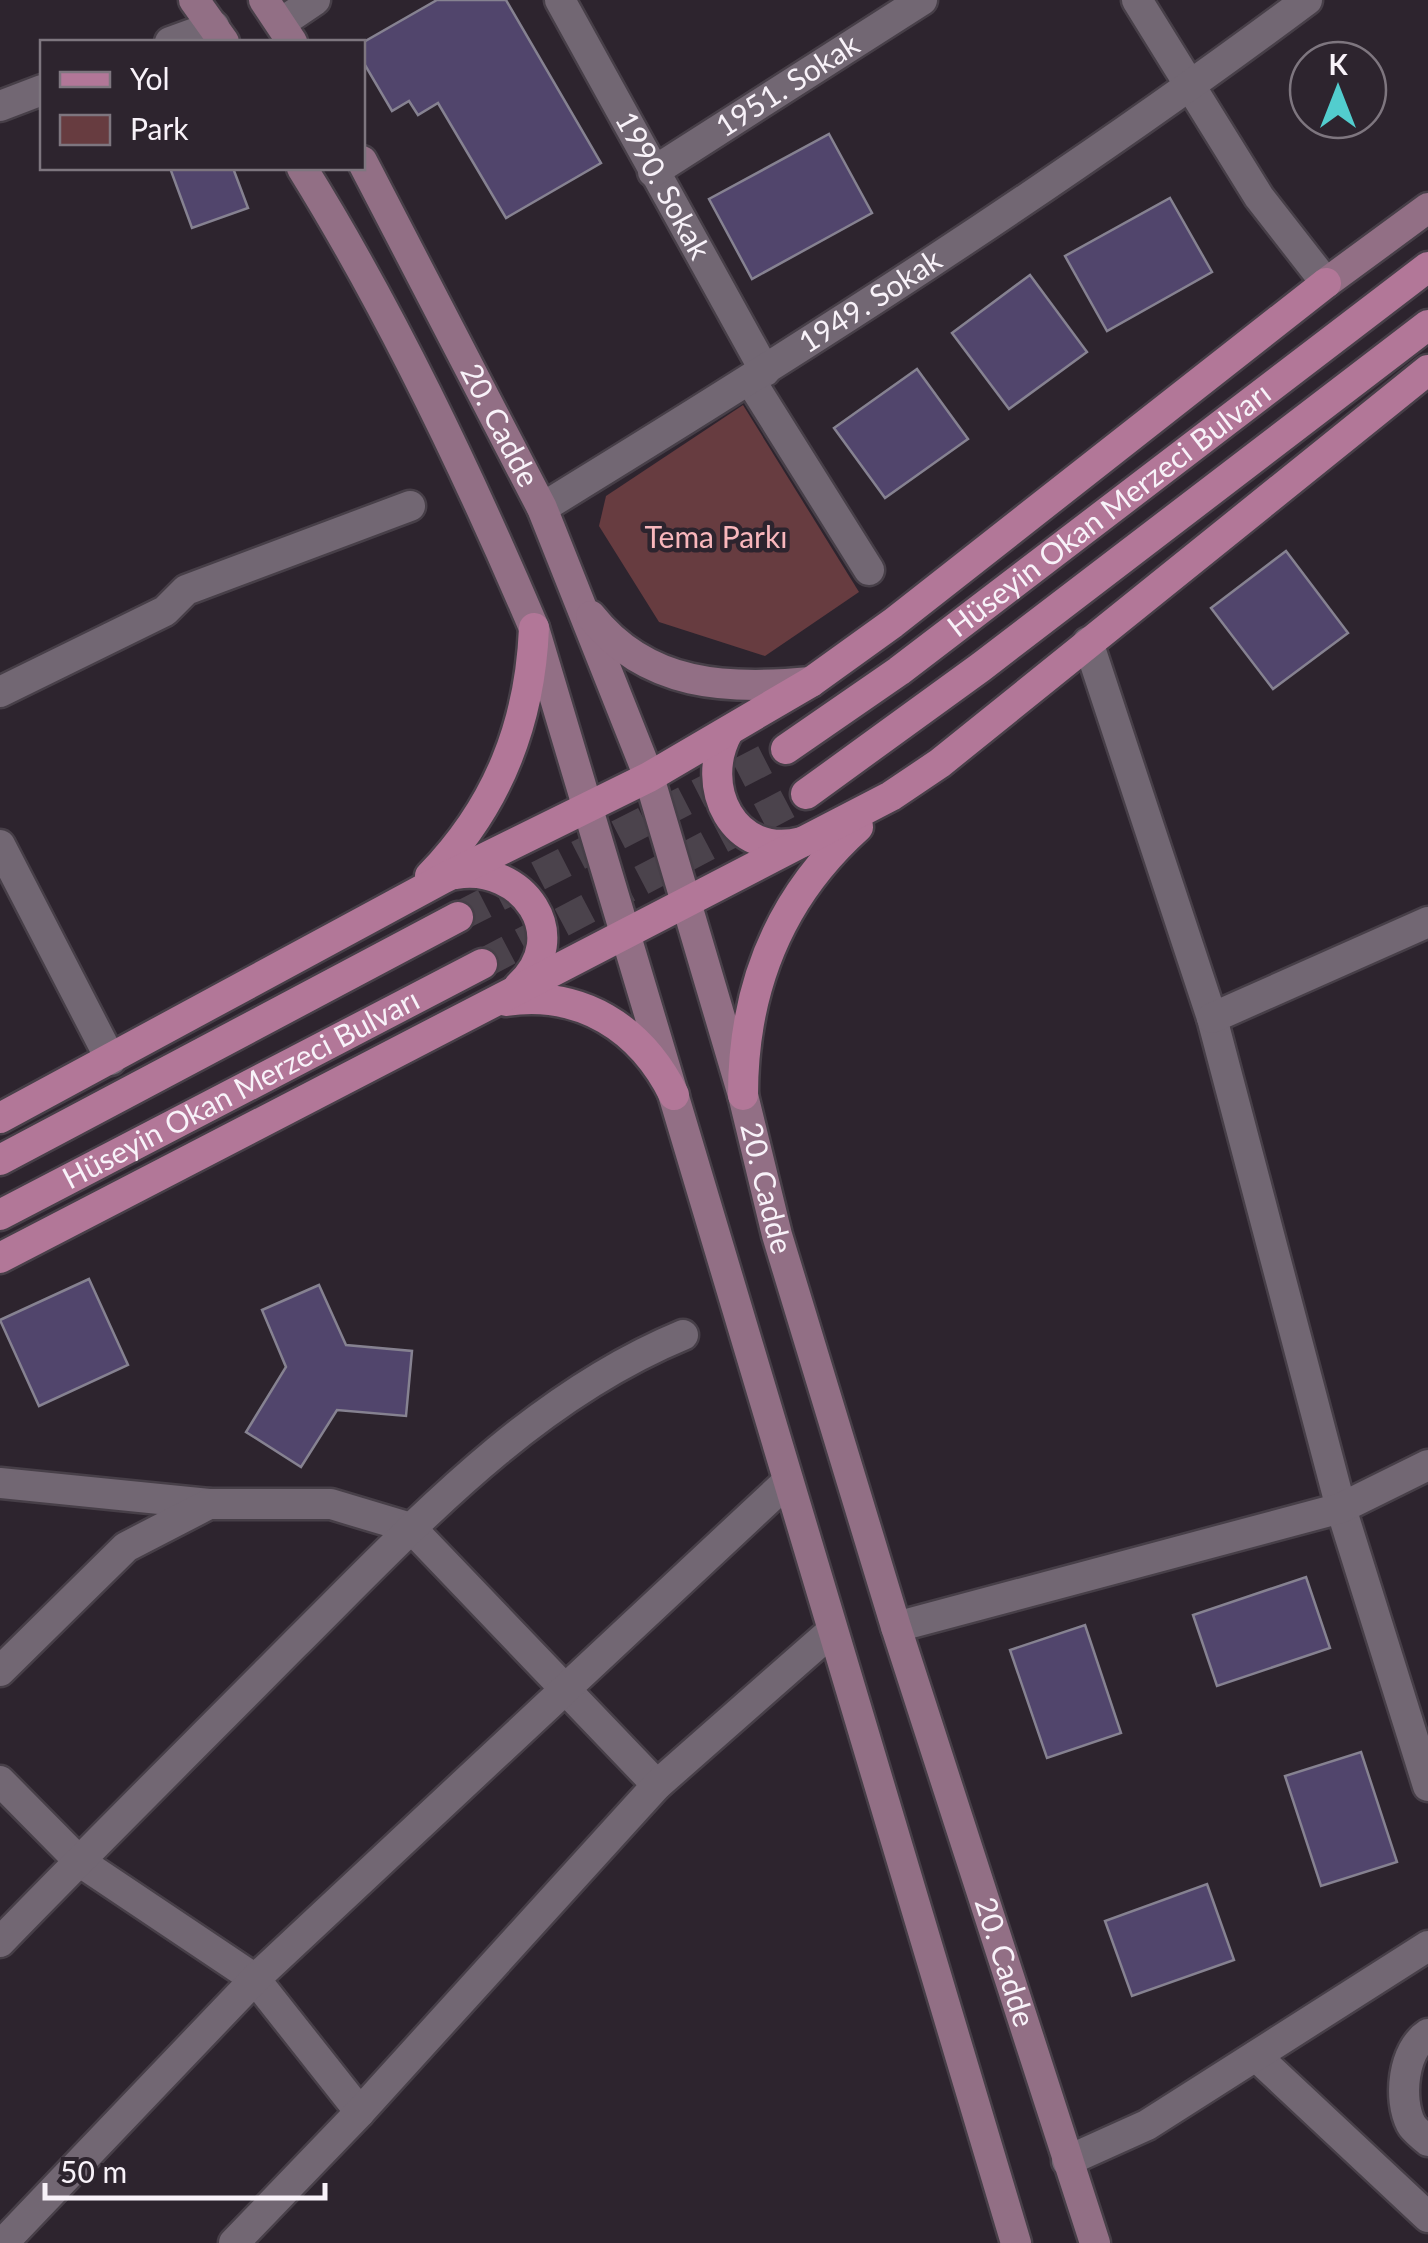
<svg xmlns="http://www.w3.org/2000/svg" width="1428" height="2243" font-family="Lato,sans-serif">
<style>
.green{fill:#673c40}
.building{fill:#51456c;stroke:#868291;stroke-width:2.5}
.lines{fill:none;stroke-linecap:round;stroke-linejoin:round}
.primary-tunnel{stroke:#4b434c;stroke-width:30;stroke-dasharray:30 15;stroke-linecap:butt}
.street-casing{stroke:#473f48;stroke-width:35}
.secondary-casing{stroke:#473f48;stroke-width:35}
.primary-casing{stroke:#473f48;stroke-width:35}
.street{stroke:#726773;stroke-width:30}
.secondary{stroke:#926f85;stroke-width:30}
.primary{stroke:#b27798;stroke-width:30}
.labels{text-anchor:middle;stroke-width:9;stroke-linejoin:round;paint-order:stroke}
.street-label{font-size:30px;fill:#f8f2f9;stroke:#2d242e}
.park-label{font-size:30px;fill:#f9b7bc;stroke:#2d242e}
</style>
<rect width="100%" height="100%" fill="#2d242e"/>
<path class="green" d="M743 405 859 592 765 656 659 622 599 526 606 496Z"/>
<path class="building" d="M437 0H506L601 163 506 218 438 103 418 115 409 101 392 111 362 60V43Z
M829 134 872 213 752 279 709 199Z
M170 168H233L248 208 192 228Z
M1170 198 1212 272 1107 331 1065 256Z
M1030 275 1087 352 1009 409 952 333Z
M917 369 968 439 885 498 834 428Z
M1286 551 1348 633 1273 689 1211 608Z
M89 1279 128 1365 39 1406 0 1320Z
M319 1285 346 1345 412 1351 406 1416 337 1410 301 1467 246 1432 286 1367 262 1310Z
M1306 1577 1330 1648 1217 1686 1193 1615Z
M1085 1625 1121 1733 1047 1758 1010 1650Z
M1361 1752 1397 1862 1321 1886 1285 1776Z
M1207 1884 1234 1960 1132 1996 1105 1921Z"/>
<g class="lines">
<path class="primary-tunnel" d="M458 917 786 749
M482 964 806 794"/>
<g class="street-casing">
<g id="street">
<path id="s1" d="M560 0 765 371"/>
<path d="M1137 0 1259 197 1326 283"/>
<path d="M281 23 315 0"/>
<path d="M170 42 214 26"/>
<path d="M0 106 42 90"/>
<path id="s2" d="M653 172 922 0"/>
<path d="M750 380 869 570"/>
<path id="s3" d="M542 508C803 348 1062 183 1307 0"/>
<path d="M1088 642 1212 1018 1341 1508 1428 1786"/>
<path d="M0 692 165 611 186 590 410 506"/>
<path d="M0 845 111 1060"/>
<path d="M1212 1018 1428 922"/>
<path d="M0 1483 209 1504"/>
<path d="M896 1627 1341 1508 1428 1465"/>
<path d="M0 1671 126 1547 209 1504H331L411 1528 657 1785"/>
<path d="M0 1781 79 1861 255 1979 360 2112"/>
<path d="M0 1942C97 1842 196 1744 294 1645 411 1529 528 1399 683 1335"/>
<path d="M1428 2034C1403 2050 1398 2099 1411 2124 1414 2130 1423 2136 1428 2141"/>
<path d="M1256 2056 1428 2217"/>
<path d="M1067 2161 1147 2125 1428 1946"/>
<path d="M3 2243 255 1979 788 1481"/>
<path d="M234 2243 360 2112 657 1785 832 1631"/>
</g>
</g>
<g class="secondary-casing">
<g id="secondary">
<path d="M194 0 224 42"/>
<path d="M264 0 292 42"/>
<path id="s4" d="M362 161 542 508 649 777 743 1095 777 1235 896 1627 1095 2243"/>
<path d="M302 168C392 313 467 471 534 628L1016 2243"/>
<path d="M1326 283 1428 208"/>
<path d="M591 616C647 687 728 690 811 682"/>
</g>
</g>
<g class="primary-casing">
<g id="primary">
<path d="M728 732C698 786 733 860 802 842"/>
<path id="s5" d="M786 749 899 671 1428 267"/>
<path d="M806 794 981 667 1428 325"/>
<path d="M456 874C523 863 574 936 519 986"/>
<path d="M430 876C498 806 530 724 534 628"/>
<path d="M506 1001C581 990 641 1028 674 1095"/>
<path d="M743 1095C743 989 779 898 858 827"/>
<path d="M0 1118 442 879 649 777 811 682 893 623 1326 283"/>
<path d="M0 1160 458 917"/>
<path id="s6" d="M0 1215 482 964"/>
<path d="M0 1258 891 796 940 763 1428 370"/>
</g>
</g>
<use href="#street" class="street"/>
<use href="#secondary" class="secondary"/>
<use href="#primary" class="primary"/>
</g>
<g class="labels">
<g class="street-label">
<text dy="10" stroke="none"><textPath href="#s2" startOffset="160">1951. Sokak</textPath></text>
<text dy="10" stroke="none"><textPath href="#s1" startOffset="212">1990. Sokak</textPath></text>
<text dy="10" stroke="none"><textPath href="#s3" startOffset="388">1949. Sokak</textPath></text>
<text dy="10" stroke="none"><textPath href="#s4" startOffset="298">20. Cadde</textPath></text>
<text dy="10" stroke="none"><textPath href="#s5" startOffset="402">Hüseyin Okan Merzeci Bulvarı</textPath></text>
<text dy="10" stroke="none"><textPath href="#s6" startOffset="272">Hüseyin Okan Merzeci Bulvarı</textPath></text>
<text dy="10" stroke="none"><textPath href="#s4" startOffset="1108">20. Cadde</textPath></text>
<text dy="10" stroke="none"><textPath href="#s4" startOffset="1918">20. Cadde</textPath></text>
</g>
<g class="park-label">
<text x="716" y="548">Tema Parkı</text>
</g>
</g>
<rect x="40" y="40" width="325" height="130" fill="#2d242e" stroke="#7e767f" stroke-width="2.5"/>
<rect x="60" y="72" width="50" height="15" fill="#b27798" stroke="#7e767f" stroke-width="2.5"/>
<text x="130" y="90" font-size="30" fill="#f8f2f9">Yol</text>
<rect x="60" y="115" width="50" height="30" fill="#673c40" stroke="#7e767f" stroke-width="2.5"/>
<text x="130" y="140" font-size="30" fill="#f8f2f9">Park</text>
<g transform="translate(1338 90)"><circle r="48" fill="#2d242e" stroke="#7e767f" stroke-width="2.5"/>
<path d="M0-8L18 38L0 25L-18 38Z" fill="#52cdce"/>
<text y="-15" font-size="28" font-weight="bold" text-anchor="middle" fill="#f8f2f9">K</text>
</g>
<path d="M45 2183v15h280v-15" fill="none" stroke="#f8f2f9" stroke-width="5"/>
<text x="60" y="2183" font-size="30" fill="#f8f2f9" stroke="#2d242e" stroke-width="8" paint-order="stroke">50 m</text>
</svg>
